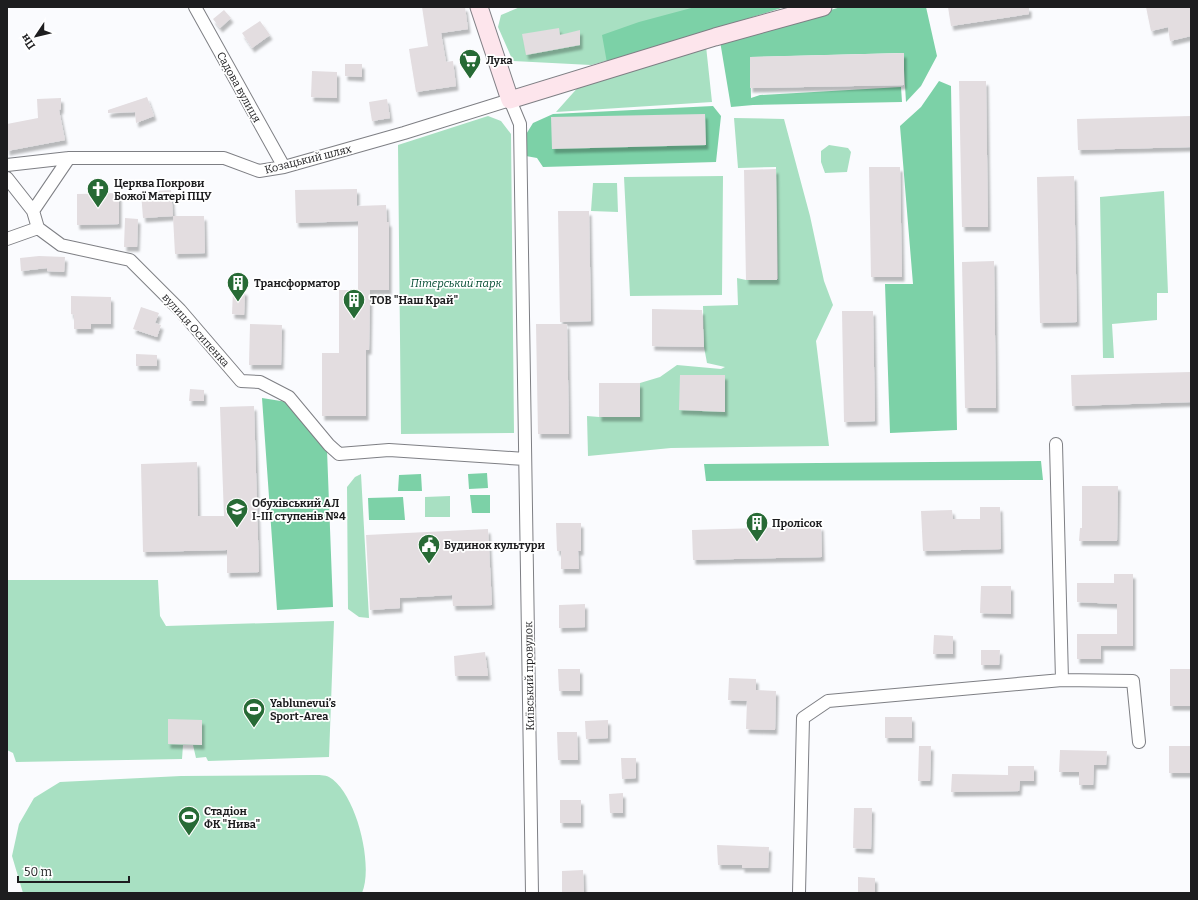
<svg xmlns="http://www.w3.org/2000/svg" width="1198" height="900" font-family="Bitter,serif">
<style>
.green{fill:#a8e0c2}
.forest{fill:#7cd1a7}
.building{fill:#e3dde0;filter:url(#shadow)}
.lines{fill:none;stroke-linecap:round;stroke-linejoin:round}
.street-casing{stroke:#7e7f84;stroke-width:14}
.secondary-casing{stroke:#7e7f84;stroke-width:19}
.street{stroke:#fff;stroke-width:12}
.secondary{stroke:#fde5ec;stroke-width:17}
.labels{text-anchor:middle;stroke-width:3.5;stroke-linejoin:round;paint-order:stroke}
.poi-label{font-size:11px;font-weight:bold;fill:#1d1d1f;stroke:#fff;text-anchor:start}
.street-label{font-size:11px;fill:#1d1d1f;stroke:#fff}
.park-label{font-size:11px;font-style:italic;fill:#014a30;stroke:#fff}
</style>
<defs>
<filter id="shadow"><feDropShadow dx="2.5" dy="4.5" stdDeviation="1" flood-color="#0004"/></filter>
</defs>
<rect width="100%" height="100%" fill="#fafbfe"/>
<path class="green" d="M520 7H784L647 50 591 65 513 61 498 27 501 15Z
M706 46 712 102 556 112 581 84Z
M488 116 501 121 511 134 514 433 401 434 398 145Z
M734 118 784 119 810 216 824 281 833 305 816 341 829 446 671 448 588 456 587 416 599 417 640 383 660 377 677 365 721 369 725 367 707 363 704 347 703 306 738 305 737 278 746 280 778 279 776 167 738 168Z
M829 145 848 148 851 152 847 172 825 173 821 162V151Z
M723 176 722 295 630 296 624 177Z
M593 183H617L618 212 591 211Z
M1164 191 1168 293H1157V320L1112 324 1114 358H1103L1100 197Z
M361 474 369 618 359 617 348 609 347 487 355 477Z
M450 496V517H425V497Z
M7 580H158L160 616 166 626 334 621 329 757 208 761 206 757 196 758 193 745H183L182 759 16 762 13 753 7 750Z
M314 775C318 775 325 775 329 777 356 792 374 865 362 893H23L12 856 19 824 34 798 60 782 181 776Z"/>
<path class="forest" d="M695 7H784L607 63 602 35 639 22Z
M841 7H926L937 56 921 86 906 102 903 53 750 57 751 98 760 95 901 87 902 102 753 105 731 107 720 41Z
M939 81 951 86 957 430 890 433 885 284H913L900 126 921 107Z
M713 106 721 116 716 162 543 167 537 158 526 156 525 136 533 123 553 114Z
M262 398 287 402 327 450 333 607 277 610Z
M1041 461 1043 480 706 481 704 464Z
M487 473 488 488 469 489 468 474Z
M421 474 422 491H398L399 475Z
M470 495H490V513H472Z
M403 497 405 520H369L368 498Z"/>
<path class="building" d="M422 7H465L468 29 441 33 446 62 453 61 456 86 416 92 409 49 428 46Z
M948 7H1029V14L951 26Z
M1146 7H1191V36L1170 41 1168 27 1151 31Z
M224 10 231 18 220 28 213 19Z
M260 21 270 35 252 48 242 33Z
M559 28 560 35 580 30V45L526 55 522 34Z
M904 53V85L750 88V57Z
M345 64H362V77L345 76Z
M312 71 337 72V98L311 97Z
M959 81H986L988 227H962Z
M147 97 154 116 136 123 135 112 108 113V110Z
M61 98V109L59 110 65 140 7 151V124L38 118 37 99Z
M387 99 390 118 372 121 369 102Z
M705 114 706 145 552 149 551 117Z
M1191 116V147L1078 150 1077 119Z
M869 167H900L902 277H871Z
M776 169 777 280H746L744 170Z
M1074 176 1077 322 1040 323 1037 177Z
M357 189V206L386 205 387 222H389V290H370L369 350H366V416H322V353H339V290H358V221L296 223 295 190Z
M171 190 173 216 143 218 141 192Z
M119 193V224L77 225V194Z
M558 211H589L591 321 560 322Z
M173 216H204L205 253 175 254Z
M125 218 138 219 137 247H124Z
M39 256 65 257 64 272 47 271V268L21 271 20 258Z
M994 261 996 408H965L962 262Z
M233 290 245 291 244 315 232 314Z
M71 296 111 297V324H91V329H74V315L71 314Z
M141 307 159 313 155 323 161 325 157 337 133 329Z
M652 309 702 310 704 347 652 346Z
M842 311H873L875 421 844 422Z
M250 324 282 325 281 365H249Z
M536 324H567L569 434H538Z
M136 354 157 355V366H136Z
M1191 372V402L1072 406 1071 375Z
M680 375H725V412L679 410Z
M599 383H640V417H599Z
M190 389 204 390V401H189Z
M254 406 259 572 227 573V550L143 552 141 464 197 462 198 516H224L220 407Z
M1082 486H1118L1117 541H1079L1080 528H1082Z
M980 507H1000L1001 549 923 551 921 511 952 510 953 519H980Z
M556 523H581V551H578L579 569H561V551H557Z
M821 526 822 557 693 560 692 530Z
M488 529 492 605 453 606 452 595 400 598V608L370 610 366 535Z
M1114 574H1133V646H1101V659H1077V634H1117V604L1077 602V583H1114Z
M981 586H1011V614L980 613Z
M585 604V627L559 628V605Z
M934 635 953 636V654H933Z
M981 650H1000L999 665H981Z
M485 652 488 676H455L454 656Z
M558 669H580V691H559Z
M1170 669H1191V706H1170Z
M729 678 756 679V690L776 691 775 730 746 729 747 701 728 700Z
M885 717H912V738H885Z
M168 719 202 720V745L168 744Z
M608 720V738L586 739 585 721Z
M557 732H577L578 760H558Z
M919 746H931L930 781H918Z
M1169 746H1191V773H1169Z
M1060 750 1107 751 1106 765H1094L1093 785H1079V772H1059Z
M621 758H636V778L622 779Z
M1008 766H1034V781H1020L1019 791 951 792 952 774 1008 775Z
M623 793V813H610L609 794Z
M560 800H581V823H560Z
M854 808H872L871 849 853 848Z
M717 845 769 847 768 868H742V865H718Z
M583 870 584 893H562V871Z
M858 877 875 878V893H858Z"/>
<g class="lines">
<g class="street-casing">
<path id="street" d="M195 7 284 167
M7 165 69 158H224L259 171 284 167 404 133 510 100 520 124 532 893
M7 178 33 211 69 158
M33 211 38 228 61 245 130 260 180 310 241 381 260 382 289 397 329 445 339 454 389 450 525 459
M7 239 38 228
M1062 680 1133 681 1139 742
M799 893 803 718 828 701 1062 680 1056 444"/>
</g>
<g class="secondary-casing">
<path id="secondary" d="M479 7 510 100 715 37 823 7"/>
</g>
<use href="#street" class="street"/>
<use href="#secondary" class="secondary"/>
</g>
<defs>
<g id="supermarket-pin" transform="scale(1.15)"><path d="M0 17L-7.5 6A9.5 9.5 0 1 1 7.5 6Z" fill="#276a35" stroke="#fff"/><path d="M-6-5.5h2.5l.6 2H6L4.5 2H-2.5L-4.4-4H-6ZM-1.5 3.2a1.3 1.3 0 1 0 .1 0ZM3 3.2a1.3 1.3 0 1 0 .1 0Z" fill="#fff"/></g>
<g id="church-pin" transform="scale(1.15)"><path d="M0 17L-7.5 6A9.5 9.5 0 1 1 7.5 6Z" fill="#276a35" stroke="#fff"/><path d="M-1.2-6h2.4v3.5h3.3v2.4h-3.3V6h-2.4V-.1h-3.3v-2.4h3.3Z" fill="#fff"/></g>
<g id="building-pin" transform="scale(1.15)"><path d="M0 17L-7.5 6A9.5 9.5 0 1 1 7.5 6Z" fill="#276a35" stroke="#fff"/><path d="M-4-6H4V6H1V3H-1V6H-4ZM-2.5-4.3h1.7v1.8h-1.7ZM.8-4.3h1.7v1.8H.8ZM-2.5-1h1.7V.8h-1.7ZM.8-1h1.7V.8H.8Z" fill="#fff"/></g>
<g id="school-pin" transform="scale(1.15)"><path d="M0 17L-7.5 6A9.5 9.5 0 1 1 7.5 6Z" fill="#276a35" stroke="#fff"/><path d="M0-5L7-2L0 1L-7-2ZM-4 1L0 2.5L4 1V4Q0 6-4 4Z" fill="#fff"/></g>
<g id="civic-pin" transform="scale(1.15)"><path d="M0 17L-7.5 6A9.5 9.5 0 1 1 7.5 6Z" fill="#276a35" stroke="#fff"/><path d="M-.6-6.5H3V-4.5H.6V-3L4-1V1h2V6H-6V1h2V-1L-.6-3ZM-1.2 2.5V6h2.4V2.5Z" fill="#fff"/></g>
<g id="stadium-pin" transform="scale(1.15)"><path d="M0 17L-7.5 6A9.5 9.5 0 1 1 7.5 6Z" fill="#276a35" stroke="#fff"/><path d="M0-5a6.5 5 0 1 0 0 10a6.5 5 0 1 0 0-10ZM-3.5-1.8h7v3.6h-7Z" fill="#fff"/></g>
</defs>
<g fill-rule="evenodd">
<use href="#supermarket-pin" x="470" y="60"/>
<use href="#church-pin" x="98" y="189"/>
<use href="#building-pin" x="238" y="283"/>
<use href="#building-pin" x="354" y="300"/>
<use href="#school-pin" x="237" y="509"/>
<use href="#building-pin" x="757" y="523"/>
<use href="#civic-pin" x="429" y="545"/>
<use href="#stadium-pin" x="254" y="709"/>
<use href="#stadium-pin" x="189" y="817"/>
</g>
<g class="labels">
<g class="poi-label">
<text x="486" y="64">Лука</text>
<text x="114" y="187">Церква Покрови<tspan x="114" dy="13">Божої Матері ПЦУ</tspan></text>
<text x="254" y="287">Трансформатор</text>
<text x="370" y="304">ТОВ "Наш Край"</text>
<text x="252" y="507">Обухівський АЛ<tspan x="252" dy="13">І-ІІІ ступенів №4</tspan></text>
<text x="772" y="527">Пролісок</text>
<text x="444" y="549">Будинок культури</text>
<text x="270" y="707">Yablunevui’s<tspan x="270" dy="13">Sport-Area</tspan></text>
<text x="204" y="815">Стадіон<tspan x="204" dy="13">ФК "Нива"</tspan></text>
</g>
<g class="street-label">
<text transform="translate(239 87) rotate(61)" y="4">Садова вулиця</text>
<text transform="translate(308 159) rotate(-14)" y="4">Козацький шлях</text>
<text transform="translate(196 330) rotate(48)" y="4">вулиця Осипенка</text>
<text transform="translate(529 676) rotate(-91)" y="4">Київський провулок</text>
</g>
<g class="park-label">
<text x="456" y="287">Пітєрський парк</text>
</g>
</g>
<rect width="1198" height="900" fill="none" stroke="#1d1d1f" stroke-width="16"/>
<g transform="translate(36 36) rotate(235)" stroke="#ffffff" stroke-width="3" paint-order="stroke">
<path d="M0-3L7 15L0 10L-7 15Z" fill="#1d1d1f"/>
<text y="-6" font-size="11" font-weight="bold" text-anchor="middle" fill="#1d1d1f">Пн</text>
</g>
<path d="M18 876v6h111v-6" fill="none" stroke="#1d1d1f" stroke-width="2"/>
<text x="24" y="876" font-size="12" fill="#1d1d1f" stroke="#ffffff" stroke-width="3" paint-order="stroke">50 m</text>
</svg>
